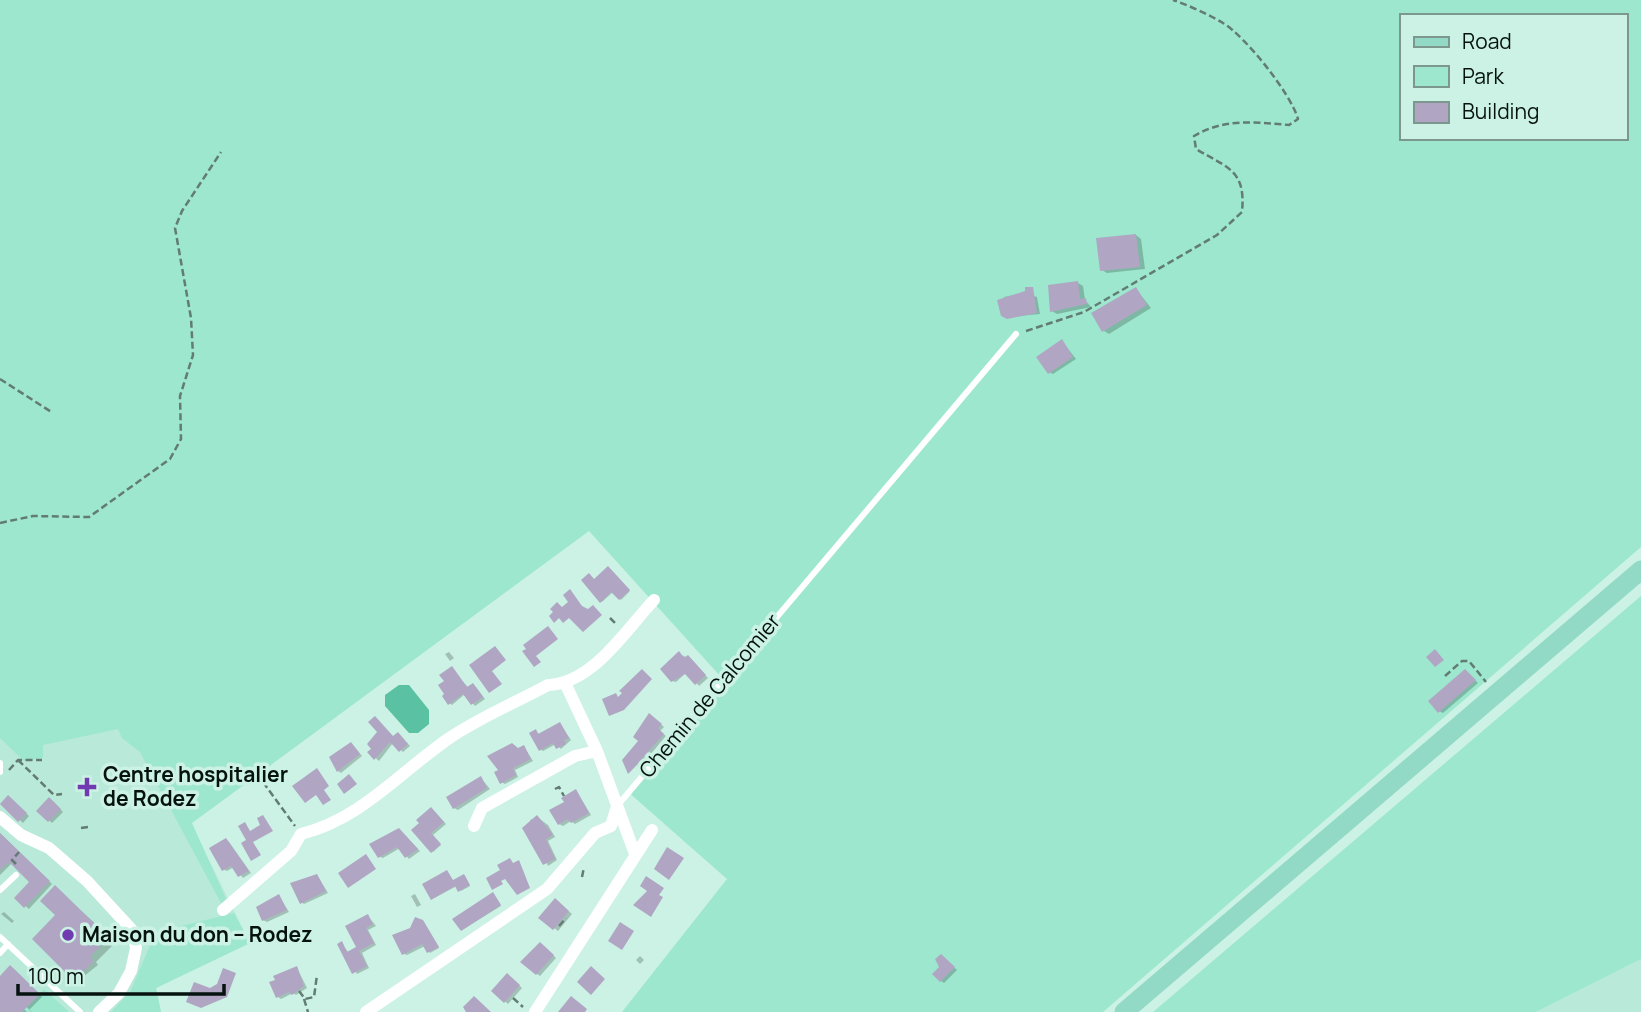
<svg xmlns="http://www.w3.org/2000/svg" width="1641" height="1012" font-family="Manrope,sans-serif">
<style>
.built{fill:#b9e9d8}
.green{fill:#9de7ce;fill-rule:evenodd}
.water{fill:#5ac1a2}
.shadow{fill:#0003}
.building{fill:#b0a6c4}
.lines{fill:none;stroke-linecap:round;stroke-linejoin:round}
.path{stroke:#637c73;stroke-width:2.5;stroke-dasharray:7 3.5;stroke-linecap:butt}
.lane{stroke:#fff;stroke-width:6}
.street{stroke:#fff;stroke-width:12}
.primary{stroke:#93dac6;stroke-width:19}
.poi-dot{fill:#703ab1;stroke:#cbf2e4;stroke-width:2.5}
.labels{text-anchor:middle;stroke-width:7;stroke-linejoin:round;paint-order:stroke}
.street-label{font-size:21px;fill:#05120e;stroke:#cbf2e4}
.poi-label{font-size:21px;font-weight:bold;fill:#05120e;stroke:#cbf2e4;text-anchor:start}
</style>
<rect width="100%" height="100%" fill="#cbf2e4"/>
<path class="built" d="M54 547 250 943 156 988 161 1012H0V673Z
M1641 959V1012H1536Z"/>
<path class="green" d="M0 0H1641V547L1103 1012H622L727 879 627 791 721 677 589 531 192 823 227 901 221 903 140 752 122 738 118 729 43 745V758L24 761 0 738ZM1401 16H1625V138H1401Z
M1641 596V959L1536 1012H1153Z
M234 913 250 943 156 988 161 1012H111L130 992 152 941 161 931Z
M44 989 69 1012H22Z"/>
<path class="water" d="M399 685H409L429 710V724L418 733H409L385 706V695Z"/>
<path class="shadow" d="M1136 235 1141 239 1145 269 1107 273 1102 270Z
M1078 283 1083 286 1085 300 1091 307 1057 314 1052 311Z
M1136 289 1151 308 1109 334 1104 331Z
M1025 293 1037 297 1040 314 1008 317 1004 297Z
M1062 341 1076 359 1053 374 1049 372Z
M609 568 630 591 621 600 613 592 602 602 584 581H595Z
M449 652 454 658 450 661 445 654Z
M679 654 691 659 708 678 699 686 687 672 676 682 672 681Z
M1466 671 1478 683 1443 713 1439 711Z
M457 676 469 688 476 687 485 699 475 706 465 694 452 705 449 703Z
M653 717 664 727 660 731 666 736 640 767 637 765 629 773 624 761 640 741Z
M560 724 571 740 561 749 556 744 543 751 540 749 536 731 540 735Z
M401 736 410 746 403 752 393 743 379 761 369 752Z
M354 746 362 756 341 773 338 771Z
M524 747 533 761 515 770 518 777 505 784 501 782 500 771 515 751Z
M481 778 490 789 458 810 454 808Z
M580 797 591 815 575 824 571 821 563 826 559 824Z
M11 799 29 816 23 823 2 804Z
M53 801 63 812 52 823 39 811Z
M432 809 446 824 433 835 441 845 433 852 414 830Z
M537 817 548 825 555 837 548 841 557 860 548 866 530 820Z
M399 830 420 851 409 859 400 848 383 858 380 857Z
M0 833 52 884 29 909 16 898 32 882 12 863 0 875Z
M226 840 229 842 251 873 243 878 234 867 227 871 223 869Z
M317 875 328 893 304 904 301 902Z
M465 876 470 886 461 891 457 886 432 899Z
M55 887 99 927 96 930 112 946 96 962 98 965 79 980 34 939 57 915Z
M415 894 421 905 417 907 411 896Z
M494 895 501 906 462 930Z
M279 896 289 912 267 922 263 920Z
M558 902 572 914 558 931 541 918Z
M4 912 14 921 12 923 1 914Z
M368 916 376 926 368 930 376 945 362 953 369 968 357 974 341 943 349 953 358 948Z
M423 921 439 948 430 953 425 946 407 955 404 954 412 930Z
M544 946 556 958 540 976 537 974Z
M640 956 644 960 640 964 636 960Z
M944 958 957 970 944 983 941 981Z
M297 968 307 988 296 995 293 993 281 999 278 997Z
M14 969 42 997 29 1010 32 1012 6 988 4 990 27 1012H0V978Z
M510 977 522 988 508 1004 493 991Z"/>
<path class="building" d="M1136 234 1140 267 1100 271 1096 238Z
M1078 281 1080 299 1086 298 1087 304 1050 312 1048 285Z
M1025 287H1033L1037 313 1007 319 1001 316 997 300 1025 291Z
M1136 287 1147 305 1102 332 1091 313Z
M1062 339 1073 357 1048 374 1036 357Z
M608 566 630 590 619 600 611 592 600 603 581 580 589 573 594 579Z
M570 589 582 606 588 609 593 605 602 615 583 632 569 618 563 623 559 618 554 623 549 616 553 612 550 609 557 602 562 607 568 602 563 595Z
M548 626 558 639 536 656 541 662 534 667 522 651 526 649 523 645Z
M495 646 506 660 492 671 502 684 489 693 469 665Z
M1435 649 1444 660 1435 667 1426 657Z
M679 651 684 658 688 655 706 675 695 685 685 674 671 682 660 669Z
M452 666 467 687 473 683 483 697 471 705 463 694 448 705 442 696 444 694 438 685 444 681 439 675Z
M642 669 652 679 624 710 609 716 602 699 616 693 618 697 622 693 619 691Z
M1465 669 1476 680 1438 713 1428 701Z
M649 713 662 724 658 728 664 734 628 774 622 760 638 741 633 737Z
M375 716 393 736 398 732 408 744 399 752 390 742 374 760 367 752 371 749 367 744 377 732 368 722Z
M560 722 569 738 564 740 566 744 556 749 553 743 539 751 529 733 536 729 538 734Z
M351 742 360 754 337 772 329 757Z
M512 743 518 748 524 745 531 759 513 768 516 775 500 784 494 772 498 770 487 756Z
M317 768 329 786 324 790 331 800 323 805 316 795 305 803 292 786Z
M349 774 357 784 344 794 337 784Z
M481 776 487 788 453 809 446 797Z
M576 789 589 813 571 823 568 819 558 825 549 810 564 802 561 798Z
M8 795 27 813 18 822 0 804Z
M49 797 61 809 48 822 36 811Z
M431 807 444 822 431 833 441 844 431 853 411 830 419 823 416 820Z
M263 815 273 831 253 842 261 855 251 861 241 843 246 840 238 826 245 822 250 831 260 825 257 818Z
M537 815 553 835 546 839 555 859 543 865 522 828Z
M399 828 418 849 405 858 397 847 378 858 369 844Z
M0 833 50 881 24 908 14 898 29 882 9 862 0 870Z
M226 838 249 871 238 877 231 866 222 871 209 848Z
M667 847 684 858 669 880 654 869Z
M366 854 376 869 348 888 338 873Z
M510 858 513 863 519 860 530 888 517 895 505 879 501 881 503 884 492 890 486 878 500 870 497 865Z
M447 870 453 880 464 874 470 885 458 892 455 886 431 900 422 884Z
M317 874 326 891 300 904 290 883Z
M646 876 664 888 659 895 663 897 651 917 633 905 647 891 640 886Z
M55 885 98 927 95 930 106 940 90 957 94 961 81 974 77 970 70 977 32 939 55 915 40 901Z
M493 892 501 905 461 931 452 919Z
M279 894 287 910 262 921 256 907Z
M555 898 569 911 553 930 538 918Z
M368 914 373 924 366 928 374 943 359 951 367 966 352 974 337 944 342 941 347 952 356 947 345 926Z
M415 917 423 920 439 947 427 953 422 944 402 955 392 935 410 928Z
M620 922 634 931 622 950 608 941Z
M540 942 554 955 536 975 520 962Z
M941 954 955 967 940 982 932 974 939 967 935 959Z
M10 965 40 994 22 1012H0V976Z
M297 966 304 986 292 995 289 992 276 998 269 982 275 980 273 976Z
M591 966 605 979 591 995 577 982Z
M223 968 236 973 227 997 201 1008 186 1002 194 982 210 988 217 984Z
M507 973 520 985 504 1003 491 991Z
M474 996 491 1012H466L463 1007Z
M571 996 587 1009 585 1012H558Z"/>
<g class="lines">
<path class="path" d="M1026 331 1084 312 1217 235 1242 212C1246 170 1228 168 1196 149L1194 136C1224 118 1256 122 1289 125L1298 119C1291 94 1246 37 1223 23 1208 14 1190 6 1173 0
M0 379 53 413
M0 523 33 516 89 517 170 459 181 439 180 396 193 355 191 318 175 228 182 211 221 152
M610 618 616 624
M1445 676 1462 661H1469L1486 682
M18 760 54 795 62 794
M9 770 18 760H42
M263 782 295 826
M555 789 559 787 564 796
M81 828 88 827
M16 864 12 860 19 852
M582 877 584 867
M559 926 566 918
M299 991 305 999 314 997 317 975
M513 998 523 1007
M304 999 308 1012"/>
<path class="lane" d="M0 763V772
M618 805 1016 334
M0 890 16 875
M0 937 80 1012
M0 953 8 944"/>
<path class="street" d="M566 685 597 751 635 854
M0 817 21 835 49 848 87 881 133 931 136 948 131 971 119 993 99 1012
M474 826 482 808 575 756 597 751
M223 910 291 851 301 834C361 819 399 773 448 739 478 718 515 703 548 685 593 683 625 631 654 600
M366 1012 547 889 595 833 611 826 617 806
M535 1012 652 830"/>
<path class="primary" d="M1124 1012 1641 570"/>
</g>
<g class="poi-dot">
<path d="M83.5 776.5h7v7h7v7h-7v7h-7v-7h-7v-7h7z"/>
<circle cx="68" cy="935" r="7"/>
</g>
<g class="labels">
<g class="street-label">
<text transform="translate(710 696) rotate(-50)" y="7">Chemin de Calcomier</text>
</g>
<g class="poi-label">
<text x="103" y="782">Centre hospitalier<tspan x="103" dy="24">de Rodez</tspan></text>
<text x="82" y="942">Maison du don – Rodez</text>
</g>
</g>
<rect x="1400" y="14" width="228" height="126" fill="#cbf2e4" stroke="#7c988e" stroke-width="2"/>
<rect x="1414" y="37" width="35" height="10" fill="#93dac6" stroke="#7c988e" stroke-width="2"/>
<text x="1462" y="49" font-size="21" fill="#05120e">Road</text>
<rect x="1414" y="66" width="35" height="21" fill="#9de7ce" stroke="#7c988e" stroke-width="2"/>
<text x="1462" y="84" font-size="21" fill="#05120e">Park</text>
<rect x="1414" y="102" width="35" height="21" fill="#b0a6c4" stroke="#7c988e" stroke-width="2"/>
<text x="1462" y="119" font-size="21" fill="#05120e">Building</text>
<path d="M18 984v10h206v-10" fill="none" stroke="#05120e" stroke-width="3.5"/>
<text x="28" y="984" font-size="21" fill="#05120e" stroke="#cbf2e4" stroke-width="5" paint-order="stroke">100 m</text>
</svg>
